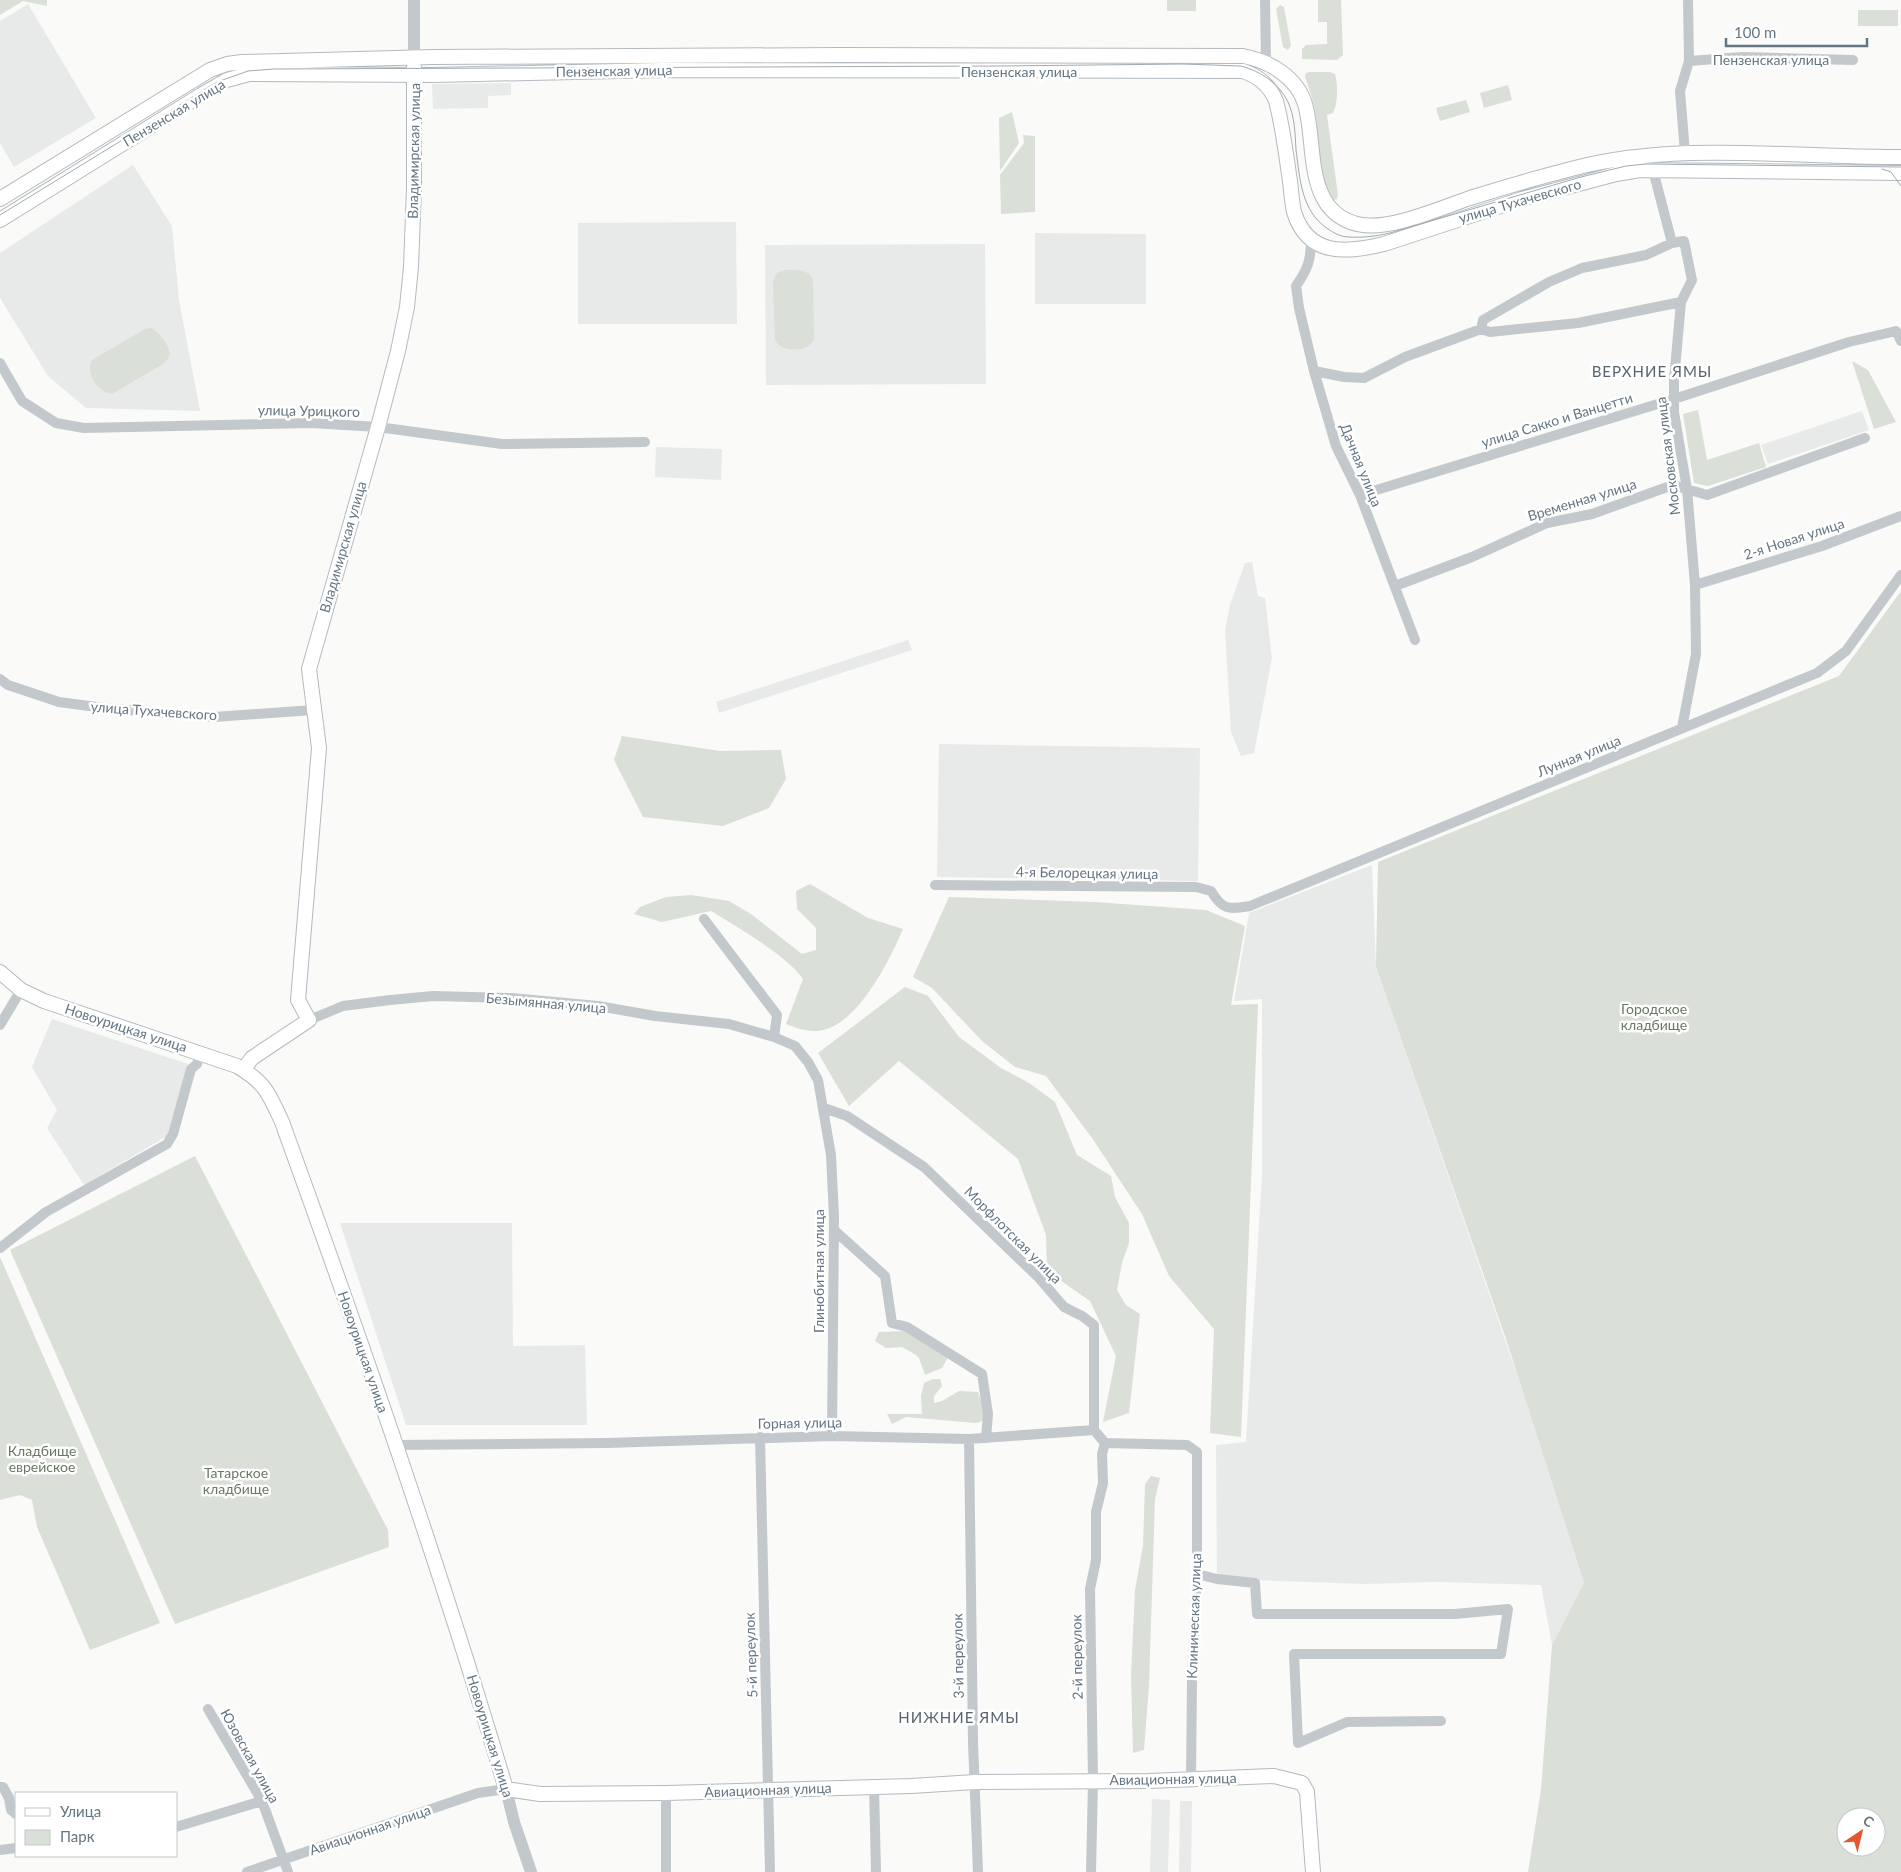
<svg xmlns="http://www.w3.org/2000/svg" width="1901" height="1872" font-family="Lato,sans-serif">
<style>
.built{fill:#e8e9e9}
.green{fill:#dadfd7;fill-rule:evenodd}
.lines{fill:none;stroke-linecap:round;stroke-linejoin:round}
.secondary-casing{stroke:#b3babf;stroke-width:16}
.minor{stroke:#c3c8cc;stroke-width:10}
.tertiary{stroke:#c3c8cc;stroke-width:12}
.secondary{stroke:#fff;stroke-width:14}
.tram{stroke:#a2aab0;stroke-width:1}
.labels{text-anchor:middle;stroke-width:5;stroke-linejoin:round;paint-order:stroke}
.street-label{font-size:14px;fill:#657683;stroke:#fff}
.park-label{font-size:14px;fill:#687a64;stroke:#fff}
.neighbourhood-label{font-size:15px;letter-spacing:1px;fill:#57646e;stroke:#fff}
</style>
<rect width="100%" height="100%" fill="#fafaf8"/>
<path class="built" d="M28 4 96 118 14 167 0 143V21Z
M511 83V95L488 96V108L433 109 432 84Z
M133 165 172 226 179 300 200 411 86 408 48 376 0 298V253Z
M736 222 737 324H578V223Z
M1035 233 1146 234V304H1035Z
M985 244 986 384 766 385 765 245Z
M1862 411 1869 430 1768 464 1761 445Z
M656 447 722 449 721 480 655 477Z
M1252 562 1258 596 1265 598 1272 658 1254 753 1241 756 1231 732 1225 631 1230 605 1245 563Z
M908 640 912 650 719 713 716 702Z
M939 744 1200 748 1198 881 937 877Z
M1372 865 1376 967 1519 1380 1584 1583 1552 1645 1541 1585 1436 1582 1365 1584 1217 1579 1216 1445 1246 1442 1262 1175V999L1234 1001 1249 913Z
M52 1019 188 1064 167 1136 84 1185 47 1128 57 1110 32 1067Z
M340 1223H512L513 1346 585 1345 587 1425H406Z
M1152 1799 1170 1800 1168 1872H1150Z
M1180 1801H1192L1191 1872H1179Z"/>
<path class="green" d="M0 0H47V6L23 1 0 15Z
M1167 0H1196V11H1167Z
M1318 0H1341L1343 55 1337 60 1302 59V49L1306 45 1327 44V22H1318Z
M1280 5 1284 7 1291 46 1288 50 1283 47 1276 9Z
M1858 10H1898V26H1858Z
M1310 72H1330L1335 74C1338 84 1338 104 1333 113L1327 115 1338 195 1337 199 1334 200 1332 199C1318 173 1319 140 1315 111 1313 100 1309 88 1305 77L1306 73Z
M1508 85 1512 100 1484 108 1480 93Z
M1466 100 1470 112 1440 121 1436 108Z
M1012 112 1019 143 1000 171 999 118Z
M1023 135 1035 136V212L1001 214 1000 175 1024 143Z
M785 270C796 270 808 268 813 280L814 339C809 353 781 353 775 340L773 281 777 273Z
M152 328C159 333 168 344 170 353 170 357 166 361 163 364L112 394C98 393 85 373 92 360L145 329Z
M1852 361 1868 370 1896 422 1874 429Z
M1698 410 1707 460 1759 443 1766 467 1708 486 1694 483 1683 414Z
M1901 591V1872H1528L1541 1790 1552 1645 1584 1583 1506 1339 1376 967 1378 862 1839 676ZM1846 1817H1876V1847H1846Z
M622 736 720 751 781 750 786 779 769 808 723 826 643 817 614 760Z
M810 884 868 918 903 929C889 962 854 1033 813 1031 804 1031 794 1027 786 1024L803 979C787 956 736 926 711 911L662 922 634 914 640 907 666 897 691 895 729 901 751 914 802 954 816 950V928L797 909 796 891Z
M949 897 1095 902 1206 910 1245 926 1231 1005 1258 1004 1241 1437 1210 1433 1214 1329 1169 1276 1142 1214 1092 1138 1046 1076 1015 1067 982 1041 932 988 913 977Z
M905 987 928 996 959 1037 1001 1068 1029 1083 1055 1102 1077 1155 1111 1176 1115 1197 1129 1223V1243L1122 1263 1117 1290 1126 1305 1140 1314 1129 1413 1103 1422 1116 1356 1090 1301 1047 1271 1046 1235 1018 1159 899 1061 849 1106 818 1053Z
M195 1156 388 1530 389 1547 175 1624 10 1250Z
M0 1257 160 1623 90 1650 37 1527 32 1500 20 1495 0 1500Z
M907 1331 948 1357 942 1368 925 1375 919 1358 916 1355 902 1347 886 1348 875 1341 879 1332Z
M933 1379H940L942 1386 934 1396V1403L942 1401 959 1391 978 1392 988 1419 976 1423 906 1417 892 1424 887 1414H922L921 1396 924 1383Z
M1151 1476 1160 1478 1155 1499 1149 1685 1144 1750 1133 1753 1131 1676 1135 1590 1143 1546 1145 1484Z"/>
<g class="lines">
<g class="secondary-casing">
<path id="secondary" d="M0 199 210 70 227 64 242 62 433 57 840 55 1243 56C1269 61 1297 77 1305 104 1317 145 1303 210 1357 224 1387 232 1441 208 1470 198 1505 187 1540 177 1575 168 1681 141 1793 158 1901 157
M0 220 201 95 227 80 249 74 434 75 663 70 1243 71C1258 76 1270 86 1276 101 1283 127 1286 155 1290 181 1291 191 1292 202 1294 212 1308 257 1347 253 1384 244L1522 199 1616 174 1640 170 1901 173
M0 972 21 990 44 1001 237 1066C266 1083 269 1094 282 1122 362 1343 439 1564 506 1789L540 1794 666 1793 911 1786 975 1782 1148 1781 1274 1776 1302 1783 1307 1792 1313 1872
M243 1070 252 1058 309 1020 298 1000 319 748 309 669 378 427 398 351 407 307 411 267 414 189V67"/>
</g>
<path class="minor" d="M1265 0 1266 63
M1689 61 1742 57 1853 60
M1685 153 1680 91 1689 61 1688 0
M1653 170 1672 243
M1311 239C1311 260 1308 269 1296 286L1299 308 1314 371 1336 446 1360 495 1415 640
M1481 329 1483 320 1549 282 1582 268 1646 255 1672 243 1684 241 1692 280 1681 302 1674 380V412L1687 489 1695 585 1696 654 1682 728
M0 363 22 401 56 423 84 428 311 423 378 427 502 444 645 442
M1314 371 1344 377 1364 378 1405 357 1481 329 1490 332 1578 323 1681 302
M1360 495 1674 399 1849 342 1896 331 1901 341
M1695 585 1822 546 1901 516
M1395 586 1472 557 1547 523 1592 514 1673 485 1707 495 1865 438
M0 679 8 685 59 702 104 708 214 717 313 710
M935 885 1196 887 1211 891C1223 911 1229 909 1250 906L1817 673 1846 651 1901 575
M704 919 777 1015 774 1037
M309 1020 343 1006 390 1000 433 996 512 998 598 1006 655 1016 729 1024 774 1037 795 1046 808 1062 818 1080 831 1155 834 1217 832 1436
M0 1025 21 990
M824 1108 847 1116 924 1167 1039 1278 1064 1307 1082 1316 1094 1325V1430
M834 1230 885 1276 892 1323 907 1327 982 1374 988 1414 986 1438
M0 1248 46 1212 167 1144 173 1134 191 1069 197 1064 200 1053
M1094 1430 1105 1443 1187 1445 1197 1452V1574L1192 1680 1191 1780
M760 1437 770 1872
M969 1439 973 1742 978 1872
M395 1445 607 1443 832 1436 969 1439 1094 1430
M1197 1574 1217 1579 1255 1583 1257 1614H1455L1508 1609 1501 1654H1294L1298 1743 1347 1722 1441 1721
M208 1709 262 1801 288 1872
M0 1787H3L9 1798 11 1810 16 1814
M874 1787 876 1872
M666 1793V1872
M176 1827 262 1801
M0 1850 16 1848
M247 1872 478 1793 506 1789
M1091 1872 1093 1781 1090 1589 1096 1560V1512L1103 1483 1102 1454 1105 1443"/>
<path class="tertiary" d="M414 0V57
M506 1789 514 1822 531 1872"/>
<use href="#secondary" class="secondary"/>
<path class="tram" d="M1882 169 1891 172 1901 186
M0 215 217 82 248 71 274 69 998 66 1183 64 1241 66C1260 71 1279 83 1288 102 1295 117 1295 134 1296 150 1300 179 1301 211 1328 229 1334 233 1341 237 1349 237 1363 238 1377 236 1390 233L1581 177 1626 166 1646 164 1901 167"/>
</g>
<g class="labels">
<g class="street-label">
<text x="1771" y="65">Пензенская улица</text>
<text transform="translate(614 71) rotate(-1)" y="5">Пензенская улица</text>
<text x="1019" y="77">Пензенская улица</text>
<text transform="translate(174 113) rotate(-31)" y="5">Пензенская улица</text>
<text transform="translate(414 151) rotate(-89)" y="5">Владимирская улица</text>
<text transform="translate(1520 201) rotate(-16)" y="5">улица Тухачевского</text>
<text transform="translate(309 411) rotate(1)" y="5">улица Урицкого</text>
<text transform="translate(1557 420) rotate(-17)" y="5">улица Сакко и Ванцетти</text>
<text transform="translate(1668 456) rotate(-97)" y="5">Московская улица</text>
<text transform="translate(1361 465) rotate(68)" y="5">Дачная улица</text>
<text transform="translate(1582 500) rotate(-17)" y="5">Временная улица</text>
<text transform="translate(1794 539) rotate(-18)" y="5">2-я Новая улица</text>
<text transform="translate(343 547) rotate(-74)" y="5">Владимирская улица</text>
<text transform="translate(154 711) rotate(4)" y="5">улица Тухачевского</text>
<text transform="translate(1579 756) rotate(-22)" y="5">Лунная улица</text>
<text transform="translate(1087 873) rotate(1)" y="5">4-я Белорецкая улица</text>
<text transform="translate(546 1003) rotate(5)" y="5">Безымянная улица</text>
<text transform="translate(126 1028) rotate(18)" y="5">Новоурицкая улица</text>
<text transform="translate(1013 1235) rotate(45)" y="5">Морфлотская улица</text>
<text transform="translate(819 1271) rotate(-90)" y="5">Глинобитная улица</text>
<text transform="translate(363 1352) rotate(71)" y="5">Новоурицкая улица</text>
<text transform="translate(800 1423) rotate(-1)" y="5">Горная улица</text>
<text transform="translate(1194 1616) rotate(-88)" y="5">Клиническая улица</text>
<text transform="translate(751 1655) rotate(-92)" y="5">5-й переулок</text>
<text transform="translate(958 1656) rotate(-91)" y="5">3-й переулок</text>
<text transform="translate(1077 1657) rotate(-91)" y="5">2-й переулок</text>
<text transform="translate(490 1736) rotate(73)" y="5">Новоурицкая улица</text>
<text transform="translate(250 1756) rotate(61)" y="5">Юзовская улица</text>
<text transform="translate(1173 1779) rotate(-1)" y="5">Авиационная улица</text>
<text transform="translate(768 1790) rotate(-2)" y="5">Авиационная улица</text>
<text transform="translate(370 1830) rotate(-19)" y="5">Авиационная улица</text>
</g>
<g class="park-label">
<text x="1654" y="1014">Городское<tspan x="1654" dy="16">кладбище</tspan></text>
<text x="42" y="1456">Кладбище<tspan x="42" dy="16">еврейское</tspan></text>
<text x="236" y="1478">Татарское<tspan x="236" dy="16">кладбище</tspan></text>
</g>
<g class="neighbourhood-label">
<text x="1652" y="377">ВЕРХНИЕ ЯМЫ</text>
<text x="959" y="1723">НИЖНИЕ ЯМЫ</text>
</g>
</g>
<rect x="15" y="1792" width="162" height="65" fill="#ffffff" stroke="#c1c8cd"/>
<rect x="25" y="1808" width="25" height="8" fill="#ffffff" stroke="#c1c8cd"/>
<text x="60" y="1817" font-size="15" fill="#657683">Улица</text>
<rect x="25" y="1830" width="25" height="15" fill="#dadfd7" stroke="#c1c8cd"/>
<text x="60" y="1842" font-size="15" fill="#657683">Парк</text>
<g transform="translate(1861 1832) rotate(35)"><circle r="24" fill="#ffffff" stroke="#c1c8cd"/>
<path d="M0-4L9 19L0 12L-9 19Z" fill="#e4572e"/>
<text y="-8" font-size="14" font-weight="bold" text-anchor="middle" fill="#657683">С</text>
</g>
<path d="M1726 38v8h141v-8" fill="none" stroke="#657683" stroke-width="2.5"/>
<text x="1734" y="38" font-size="15" fill="#657683" stroke="#ffffff" stroke-width="4" paint-order="stroke">100 m</text>
</svg>
